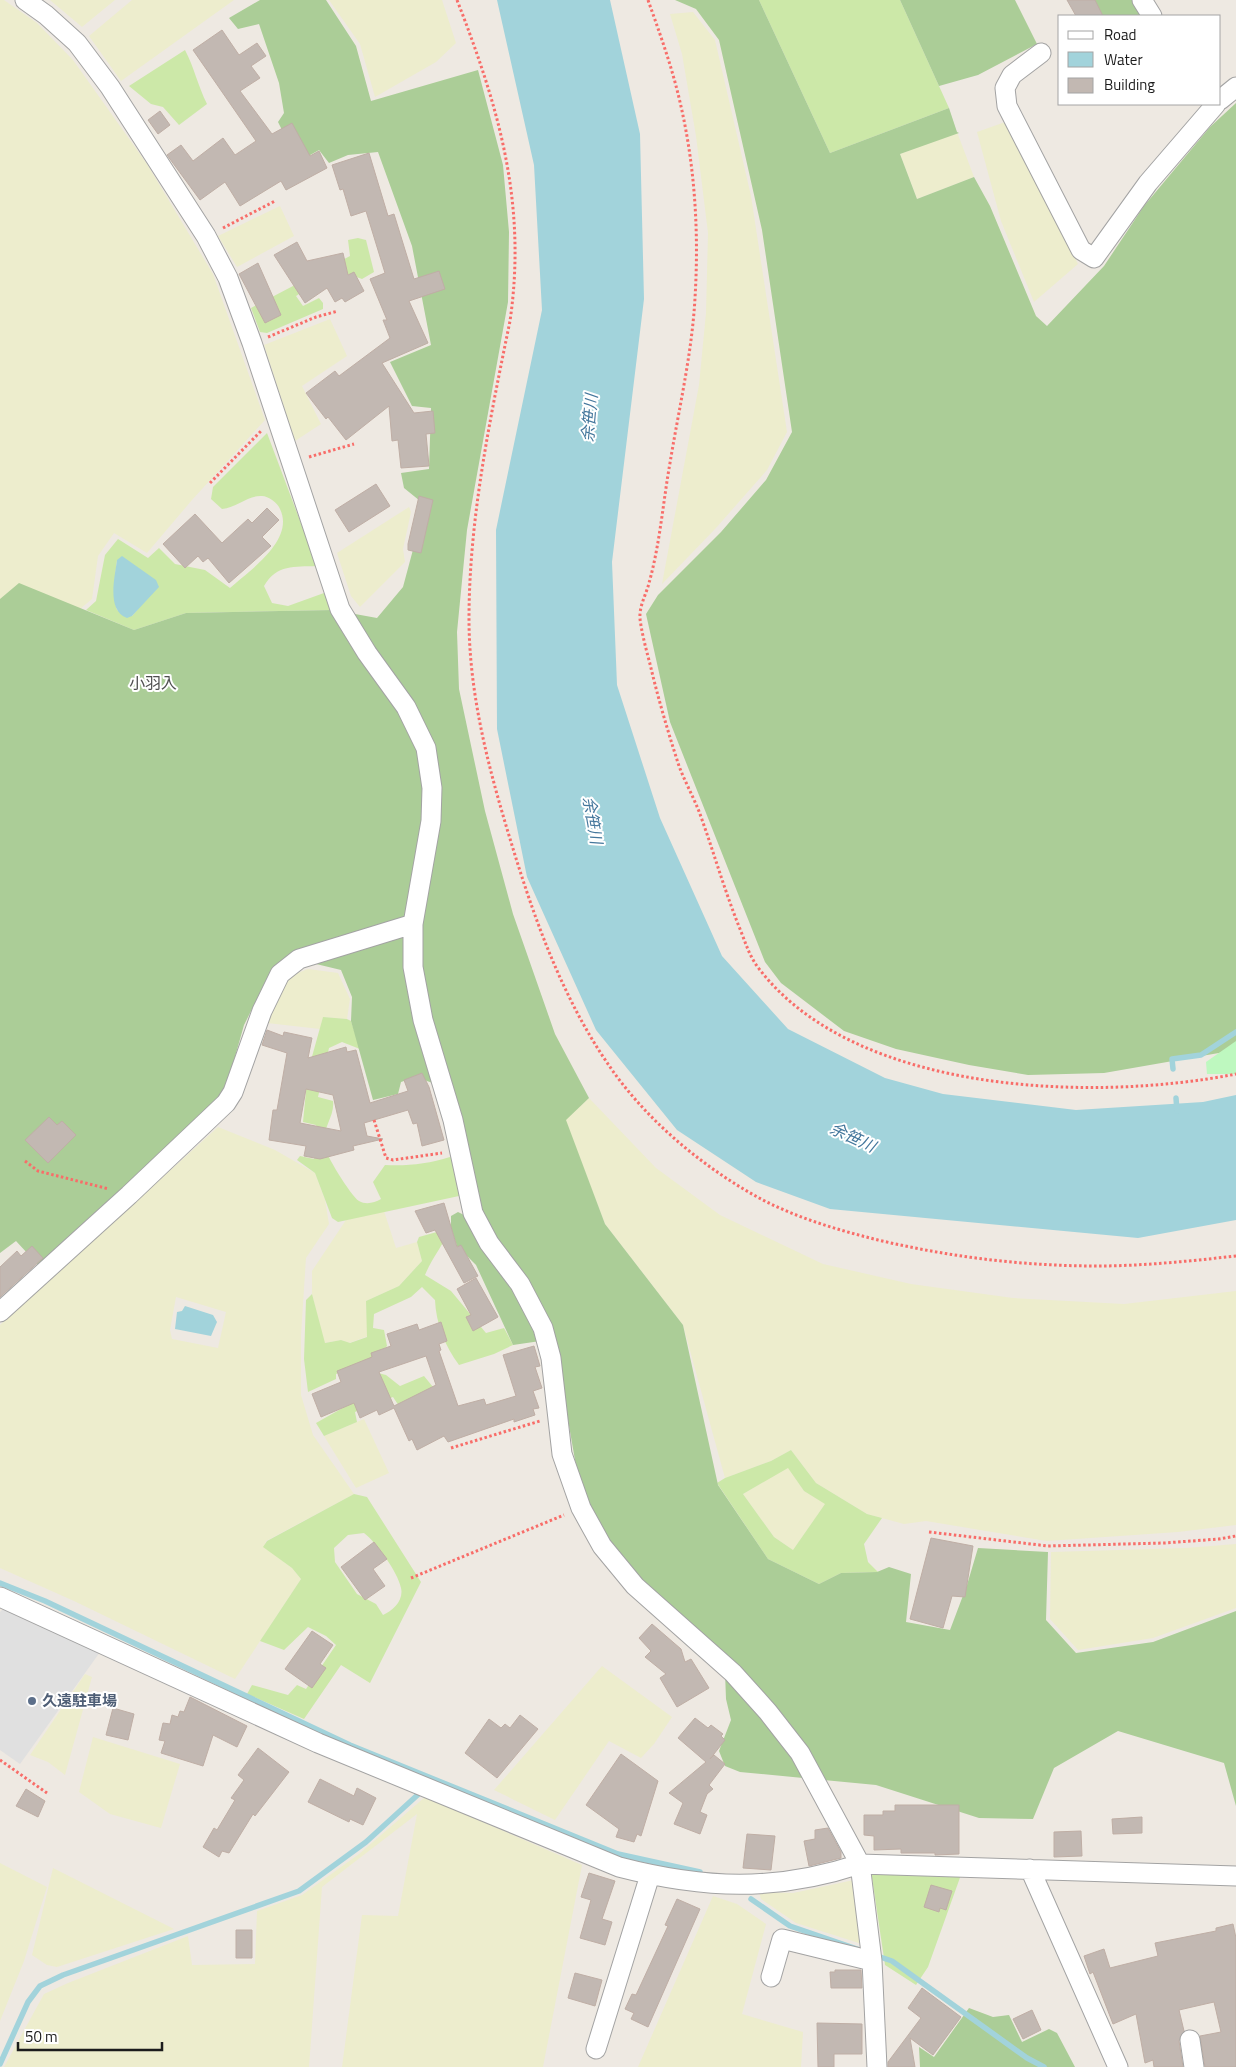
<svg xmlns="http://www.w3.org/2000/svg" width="1236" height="2067" font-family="'Titillium Web','Noto Sans JP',sans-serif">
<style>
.farmland{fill:#ededcd;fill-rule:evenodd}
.grass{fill:#cce8a8;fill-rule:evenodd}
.forest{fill:#abcd97}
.park{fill:#bef8bf}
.parking{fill:#e0e0e0}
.water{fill:#a2d3db}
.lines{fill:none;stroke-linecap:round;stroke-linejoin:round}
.stream{stroke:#a2d3db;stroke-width:5.5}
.building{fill:#c2b8b2;stroke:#bfaea5;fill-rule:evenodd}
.minor-casing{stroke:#a3a3a3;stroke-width:21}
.path{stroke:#f86d69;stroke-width:3;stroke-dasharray:2.5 2.5;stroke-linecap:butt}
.minor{stroke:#fff;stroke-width:19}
.service-dot{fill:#5c6f8a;stroke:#fff;stroke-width:2}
.labels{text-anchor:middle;stroke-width:4;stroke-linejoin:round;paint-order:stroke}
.service-label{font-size:15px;font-weight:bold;fill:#4e5e75;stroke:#fff;text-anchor:start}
.water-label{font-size:16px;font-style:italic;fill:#44779c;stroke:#fff}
.neighbourhood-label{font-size:16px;fill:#4f4f4f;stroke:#fff}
</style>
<rect width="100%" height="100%" fill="#eee9e2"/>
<path class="farmland" d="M0 0H4L37 23 73 60 147 164 213 274 265 420 192 500 147 553 114 533 98 556 92 599 80 609 0 599Z
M50 0H115L82 27Z
M132 0H234L121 81 89 36Z
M329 0H442L456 43 436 62 375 97 360 44Z
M693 12 715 40 751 196 787 432 767 470 716 528 662 584 699 385 706 313 708 233 696 136 682 54 670 14Z
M1008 121 1078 264 1034 302 1001 221 977 132Z
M957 132 974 177 917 199 900 154Z
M280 206 294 236 237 267 218 236Z
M330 319 347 356 302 386 321 424 295 441 264 345Z
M409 507 411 512 403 549 405 562 360 607 351 596 337 553Z
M308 969 338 973 350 999 347 1019 323 1017 320 1029 267 1023 285 978Z
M589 1098 656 1168 720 1215 823 1264 911 1284 1013 1298 1124 1304 1236 1291V1525L1178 1532 1047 1541 926 1521 904 1524 867 1514 816 1483 791 1450 771 1461 725 1478 683 1325 605 1224 565 1120Z
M218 1127 275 1150 315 1173 325 1200 329 1224 306 1258 301 1335V1395L313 1435 354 1494 266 1541 264 1547 292 1568 301 1579 235 1679 74 1601 0 1568V1325ZM176 1297 226 1312 218 1348 172 1339 170 1330Z
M384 1211 396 1248 417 1242 422 1261 399 1286 366 1301 368 1336 349 1343 341 1340 324 1343 312 1294V1271L346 1220Z
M364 1419 389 1473 356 1488 324 1436Z
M788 1467 804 1491 826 1503 793 1550 774 1537 743 1494Z
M1236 1544V1608L1153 1638 1078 1650 1050 1619 1051 1552 1186 1548Z
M602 1666 672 1717 654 1744 641 1758 609 1741 555 1820 494 1790Z
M85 1674 92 1677 65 1775 48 1762 30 1755Z
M93 1737 180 1764 161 1828 110 1814 79 1792Z
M425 1797 582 1865 543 2067H342L362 1915 398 1916 417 1814 322 1887 309 2067H4L44 1994 68 1983 188 1936 192 1965 255 1964 257 1911 302 1895 359 1854Z
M0 1863 47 1887 24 1961 0 2021Z
M53 1868 174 1929 57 1967 47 1965 32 1955Z
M854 1880 862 1944 796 1923 761 1899 759 1892 793 1893Z
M713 1896 737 1904 766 1924 742 2014 803 2032 801 2067H638Z"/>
<path class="grass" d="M759 0H900L949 108 830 153Z
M185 50C194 67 198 86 207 104L179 125 163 107 151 104 129 86Z
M358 238 366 240 374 272 362 279 337 270 296 296 303 306 319 298 323 303V309L267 333 260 332 251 308 350 256 348 240Z
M267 433 317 566C294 567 277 564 264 586L272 603 288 606 324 593 333 610 186 613 134 630 86 610 96 601 105 555 118 539 148 558 159 548 175 564 205 570 230 588C250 570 295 540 280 509 278 503 268 496 262 496 249 495 237 507 222 509L211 499 213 487ZM117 560 138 609 132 616 117 610C112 593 115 577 117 560Z
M323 1017 347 1019 351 1021 360 1049 342 1042 329 1048 318 1097 333 1101C335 1116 322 1128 324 1145 325 1154 351 1196 359 1201 366 1205 374 1203 381 1199L373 1182 385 1165C408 1166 428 1164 450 1157L456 1160 459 1196 338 1222 332 1218 315 1173 297 1160 300 1156 314 1159 318 1130 316 1125 303 1122 308 1071Z
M451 1228C443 1245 432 1258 425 1275L451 1291 486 1333 504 1328 513 1345 494 1354 459 1365C445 1346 436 1324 435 1300L422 1287 411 1297 374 1314 373 1328 384 1330 387 1346 372 1362 378 1373 386 1375 400 1386 424 1376 433 1387 399 1406 393 1397 355 1412 357 1422 324 1436 316 1423 355 1401 358 1365 336 1374V1379L308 1392 304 1359 306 1300 312 1294 325 1343 341 1340 350 1343 367 1337 366 1301 399 1286 422 1261 417 1242 419 1237Z
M791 1450 816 1483 867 1514 882 1518 864 1544 868 1562 878 1572 841 1573 819 1584 768 1559 717 1483 725 1478 771 1461ZM788 1468 804 1491 825 1504 793 1550 774 1537 743 1494Z
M354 1494 367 1497 421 1582 370 1683 341 1665 304 1719 247 1694 252 1685 288 1695 297 1685 306 1689 336 1645 326 1636 308 1627 284 1650 260 1641 301 1579 292 1568 263 1547 267 1541ZM364 1533C376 1542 398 1572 401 1588 404 1600 393 1611 383 1615L376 1604 357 1594 335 1562 334 1548 348 1535Z
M871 1871 962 1872 928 1967 916 1985 885 1965Z"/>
<path class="forest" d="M260 0H326L356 46 371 101 478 70 503 165 509 232 508 302 467 530 457 632 459 689 485 811 513 914 555 1034 589 1098 566 1120 605 1224 683 1325 718 1485 768 1559 819 1584 841 1573 877 1572 889 1567 911 1574 906 1622 950 1630 967 1585 978 1548 1048 1552 1046 1620 1076 1653 1153 1642 1236 1611V1806L1224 1763 1118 1731 1054 1768 1033 1819 979 1818 876 1785 740 1772 725 1766 719 1751 731 1720 726 1699 725 1672 628 1570 604 1536 580 1489 554 1339 513 1345 476 1265 457 1246 451 1228V1216L458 1212 466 1216 449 1089 416 1077 401 1082 398 1094 373 1100 351 1021 352 997 341 970 312 963 295 969 261 991 244 1025 227 1085 209 1114 41 1268 16 1241 0 1253V599L19 583 134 630 186 613 333 610 377 618 403 587 425 505 404 488 401 473 429 469 431 408 412 406 390 362 431 345 412 246 378 152 348 155 329 163 319 150 298 162 278 122 284 113 279 83 259 24 238 29 229 18Z
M675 0H759L830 153 949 108 957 132 959 133 900 154 917 199 974 177 990 206 1036 316 1047 326 1104 266 1144 206 1210 127 1236 103V1050L1104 1073 1028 1075 969 1065 896 1049 844 1031 781 983 765 962 670 722 646 614 658 595 721 532 766 480 792 432 762 230 719 40 696 9Z
M900 0H1015L1037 44 978 75 939 86Z
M1087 0H1153L1162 16H1094Z
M969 2008 993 2017 1009 2015 1022 2042 1049 2029 1057 2033 1075 2067H920L919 2047 934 2057Z"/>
<path class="park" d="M1236 1041V1074H1207L1206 1062Z"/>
<path class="parking" d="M2 1610H12L100 1652 20 1764 0 1750V1612Z"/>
<path class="water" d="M497 0H610L640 134 644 299 612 562 617 685 660 818 722 956 788 1029 885 1078 943 1094 1076 1110 1203 1102 1236 1095V1220L1138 1238 830 1209 756 1182 677 1130 596 1030 527 877 497 729 496 530 542 310 534 165Z
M122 556 156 580 159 587 132 616 127 618C106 611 115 576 117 560Z
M185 1306 213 1315 217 1322 211 1336 175 1329 177 1312 182 1311Z"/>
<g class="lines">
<path class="stream" d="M1173 1069 1172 1059 1201 1055 1236 1032
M1176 1098 1177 1111
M0 1583 45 1601 350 1745 618 1854 700 1872
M751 1899 790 1926 892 1961 1027 2058 1044 2067
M0 2064 28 2002 40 1986 63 1975 299 1891 366 1842 423 1790"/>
</g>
<path class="building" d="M1067 0H1095L1103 16H1076Z
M222 30 239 55 257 43 266 56 251 66 260 78 240 91 272 134 292 123 310 156 319 151 327 168 286 190 281 181 240 206 225 182 200 200 167 155 181 145 193 161 223 138 235 155 256 141 193 50Z
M160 111 170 125 158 134 148 120Z
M369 153 388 216 394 214 414 279 439 271 445 289 409 301 428 343 382 363 414 413 433 411 435 433 426 434 429 466 401 468 398 440 392 441 389 406 346 440 328 417 326 419 306 393 335 371 339 376 390 338 383 320H387L370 279 385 273 366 211 351 216 343 189 340 190 332 165Z
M297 242 307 261 343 253 348 275 354 272 364 291 345 302 342 298 335 302 327 288 305 303 274 255Z
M258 263 281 315 265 323 239 274Z
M376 484 390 506 349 532 335 510Z
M419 496 433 500 421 553 408 550V544Z
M267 508 279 520 262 537 271 546 229 583 208 558 203 562 198 556 185 568 163 544 195 514 222 543 248 519 252 523Z
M267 1030 283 1036 284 1032 312 1038 308 1058 346 1047 347 1052 356 1050 370 1103 408 1091 404 1080 422 1073 429 1087 444 1140 422 1146 417 1123 413 1124 408 1110 364 1123 367 1136 383 1139 353 1146 354 1150 320 1159 304 1156 306 1146 269 1140 273 1110H277L287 1053 262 1045ZM306 1089 333 1095 341 1131 300 1123Z
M49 1117 57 1125 62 1121 76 1135 48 1163 25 1140Z
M444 1203 457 1247 461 1245 478 1276 464 1283 435 1230 426 1233 415 1211Z
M32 1246 43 1258 0 1297V1267L17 1251 21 1256Z
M476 1278 498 1317 473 1331 466 1317 471 1315 457 1289Z
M441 1322 447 1341 439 1344 441 1350 439 1351 458 1406 484 1399 486 1405 516 1396 503 1355 534 1346 540 1366 535 1367 542 1388 533 1391 539 1408 533 1409 535 1415 514 1422V1419L448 1442 444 1436 417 1450 412 1439 409 1441 394 1408 379 1415 377 1410 360 1418 354 1403 321 1417 312 1394 341 1382 337 1371 372 1357 371 1353 391 1346 387 1334 417 1324 419 1330ZM426 1356 436 1385 394 1406 379 1372Z
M931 1538 973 1546 965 1597 952 1596 943 1628 910 1619Z
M374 1542 387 1559 373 1569 385 1586 365 1600 341 1567Z
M652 1624 681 1649 685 1662 691 1659 709 1688 677 1707 660 1678 666 1674 645 1657 651 1651 639 1638Z
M312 1631 333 1645 320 1664 326 1668 312 1688 285 1669Z
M190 1697 247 1726 237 1747 213 1735 203 1766 161 1753 165 1741 159 1740 163 1723 170 1724 172 1715 178 1717 180 1711 184 1712Z
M113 1708 134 1714 128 1740 106 1735Z
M520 1715 538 1729 497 1778 465 1753 489 1719 501 1728 505 1724 510 1728Z
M695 1718 708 1728 711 1725 723 1734 721 1736 725 1740 710 1759 714 1755 725 1764 709 1785 713 1789 707 1794 700 1812 707 1815 700 1834 674 1824 683 1803 669 1793 706 1762 678 1738Z
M258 1748 289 1772 255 1816 253 1814 229 1853 222 1851 219 1857 203 1847 214 1828 217 1830 235 1800 231 1798 244 1780 238 1775Z
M621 1754 658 1781 641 1836 637 1834 634 1842 616 1837 619 1829 586 1805Z
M320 1779 354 1796 357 1788 376 1798 363 1825 350 1819 349 1822 308 1802Z
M26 1789 45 1801 38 1817 16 1806Z
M895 1805H959V1854L935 1855V1853H901V1849L874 1850V1836L864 1835V1815H883V1811H895Z
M1142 1817V1833L1113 1834 1112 1819Z
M828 1828 841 1852V1858L809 1866 804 1841 815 1839V1830Z
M1081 1831 1082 1856 1054 1857V1832Z
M747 1834 775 1836 771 1870 743 1868Z
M589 1873 615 1881 602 1919 612 1922 605 1945 580 1938 591 1900 581 1897Z
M931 1885 952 1891 946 1910 940 1908 939 1912 924 1907Z
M677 1899 700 1909 648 2027 631 2019 634 2013 625 2009 632 1994 636 1995 668 1926 665 1925Z
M1233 1924 1236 1938V2067H1205L1200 2036 1221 2032 1214 2002 1179 2010 1184 2031 1179 2041 1183 2067H1154L1153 2060 1145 2063 1136 2014 1113 2024 1093 1972 1090 1974 1084 1956 1104 1949 1110 1968 1158 1956 1155 1943 1216 1931V1928Z
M236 1930H252V1958H236Z
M835 1970H861L862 1988H831L830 1972H835Z
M575 1973 602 1980 595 2006 568 1998Z
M922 1988 961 2017 933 2055 910 2038 915 2067H888V2062L921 2018 908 2008Z
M1032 2010 1041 2030 1023 2039 1013 2019Z
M817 2023 862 2024V2054H834V2067H818Z"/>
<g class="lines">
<g class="minor-casing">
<path id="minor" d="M25 0 46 15 77 43 110 87 206 236 228 278 252 343 340 609 367 653 406 707 426 748 432 788 431 821 413 924V967L423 1020 453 1120 473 1213 489 1243 520 1284 543 1328 551 1358 562 1454 581 1508 602 1546 635 1586 733 1673 768 1712 800 1753 860 1864 872 1961 877 2067
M1142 0 1152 16
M1041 53 1012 75 1005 88 1007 106 1081 250 1094 258 1148 183 1216 104
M1220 100 1236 87
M0 1312 129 1195 226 1103 233 1092 262 1011 280 974 299 959 413 924
M0 1597 318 1743 619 1867C704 1889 775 1892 860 1864L1236 1876
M1030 1869 1118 2067
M771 1977 782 1939 872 1961
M1190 2040 1194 2067
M596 2049 650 1875"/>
</g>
<path class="path" d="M457 0C499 108 527 204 510 321 490 419 469 519 469 619 469 695 489 770 511 842 534 918 562 997 608 1064 645 1119 702 1167 761 1199 797 1218 838 1230 878 1240 950 1257 1023 1266 1097 1266 1143 1266 1190 1261 1236 1256
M648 0C660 34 672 67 680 102 695 166 699 232 695 298 692 353 679 408 670 463 663 502 660 544 649 583 646 595 639 606 640 619 642 634 646 649 650 664 658 698 668 732 679 766 685 782 694 798 700 814 714 853 725 892 740 929 746 944 750 958 760 970 857 1095 1094 1102 1236 1074
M223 228 275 201
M268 337 316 317 338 311
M309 457 354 444
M210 483 262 430
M374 1120 386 1158 393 1160 442 1153
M25 1161 38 1171 109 1189
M451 1448 540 1421
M929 1532 1048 1546 1164 1543 1219 1539 1236 1536
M411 1578 564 1515
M0 1760 47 1793"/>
<use href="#minor" class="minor"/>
</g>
<circle class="service-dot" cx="32" cy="1701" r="5"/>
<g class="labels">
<g class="service-label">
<text x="42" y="1706">久遠駐車場</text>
</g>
<g class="water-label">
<text transform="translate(589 418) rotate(-85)" y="6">余笹川</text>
<text transform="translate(593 820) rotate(80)" y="6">余笹川</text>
<text transform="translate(853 1137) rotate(25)" y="6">余笹川</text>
</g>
<g class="neighbourhood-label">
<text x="153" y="689">小羽入</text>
</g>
</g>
<rect x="1058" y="15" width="162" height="90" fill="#ffffff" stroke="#a4a4a4"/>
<rect x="1068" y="31" width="25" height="8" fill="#ffffff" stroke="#a4a4a4"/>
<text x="1104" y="40" font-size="15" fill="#1c1c1c">Road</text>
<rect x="1068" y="52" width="25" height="15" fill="#a2d3db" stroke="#a4a4a4"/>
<text x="1104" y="65" font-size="15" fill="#1c1c1c">Water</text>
<rect x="1068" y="78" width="25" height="15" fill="#c2b8b2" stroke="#a4a4a4"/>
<text x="1104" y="90" font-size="15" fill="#1c1c1c">Building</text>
<path d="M18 2042v8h144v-8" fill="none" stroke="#1c1c1c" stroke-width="2.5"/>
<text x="25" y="2042" font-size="15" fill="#1c1c1c" stroke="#ffffff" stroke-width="4" paint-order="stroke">50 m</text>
</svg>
